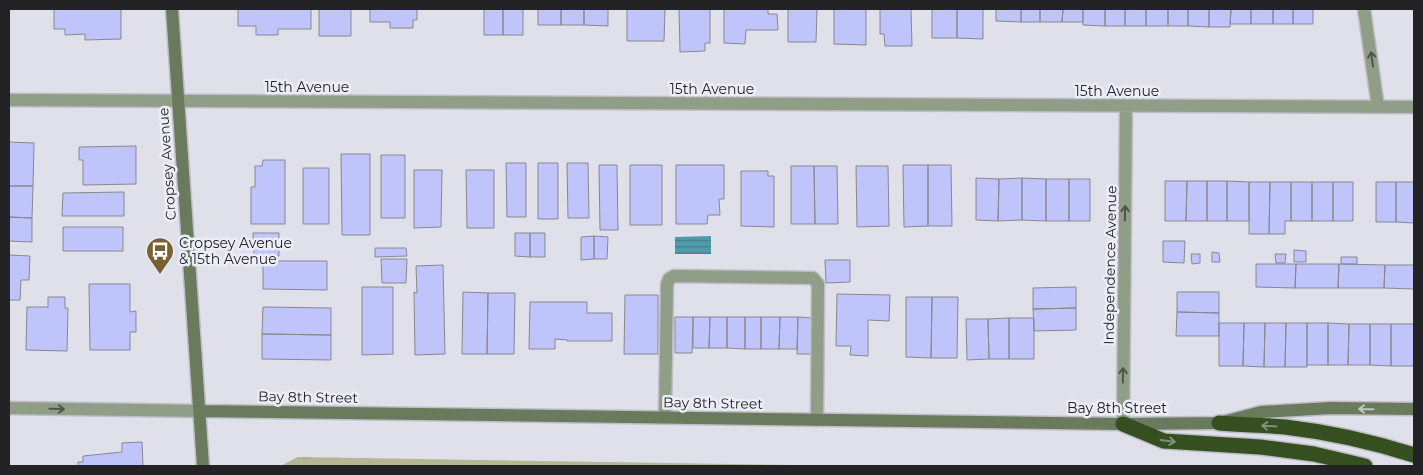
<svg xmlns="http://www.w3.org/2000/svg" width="1423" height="475" font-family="Montserrat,sans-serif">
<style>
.park{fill:url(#park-tufts)}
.water{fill:url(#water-rules)}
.building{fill:#bfc4fb;stroke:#888891}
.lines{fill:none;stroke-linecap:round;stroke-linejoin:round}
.service-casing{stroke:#bdbec7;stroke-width:15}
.minor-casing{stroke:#bdbec7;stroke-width:15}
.secondary-casing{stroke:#bdbec7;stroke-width:15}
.motorway-casing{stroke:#bdbec7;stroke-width:18}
.service{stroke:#909d87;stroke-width:12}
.minor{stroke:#909d87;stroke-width:12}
.secondary{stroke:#697b5c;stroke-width:12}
.motorway{stroke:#364f21;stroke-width:15}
.oneway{stroke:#4f544d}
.oneway2{stroke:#bec6c1}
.oneway3{stroke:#7f8f77}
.labels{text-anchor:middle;stroke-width:5;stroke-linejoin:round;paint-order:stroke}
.street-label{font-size:14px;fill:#232326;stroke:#eceef7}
.poi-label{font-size:14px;fill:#232326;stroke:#eceef7;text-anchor:start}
</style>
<defs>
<pattern id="park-tufts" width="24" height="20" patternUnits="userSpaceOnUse" patternTransform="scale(1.25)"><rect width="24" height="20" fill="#b5b792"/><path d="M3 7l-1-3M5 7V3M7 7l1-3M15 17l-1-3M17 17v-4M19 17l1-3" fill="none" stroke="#9b9d7e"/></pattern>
<pattern id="water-rules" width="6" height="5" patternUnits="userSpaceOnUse" patternTransform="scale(1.25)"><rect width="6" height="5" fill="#509aa9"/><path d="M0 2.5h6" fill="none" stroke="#427d89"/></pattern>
</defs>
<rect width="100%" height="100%" fill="#dfe0ea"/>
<path class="park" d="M297 457 856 466H281Z"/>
<path class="water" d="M711 236V254H675V237Z"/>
<path class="building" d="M54 9H121V39L85 40V34L65 35V29H54Z
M238 9H311V29H278V35H256V26H238Z
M319 9H351V36H319Z
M370 9H417V20H413V28H390V22H370Z
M484 9H503V35H484Z
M503 9H523V35H503Z
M538 9H561V25H538Z
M561 9H584V25H561Z
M584 9H608V26L584 25Z
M627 9H665L664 41H627Z
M679 9H710V43H705V51L680 52Z
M724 9H768V14H777L778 30H746L745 44 724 43Z
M788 9H817L816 42H788Z
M834 9H866V45L834 44Z
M880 9H911L912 46H885L884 34H880Z
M932 9H957V38H932Z
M957 9H983V39L957 38Z
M996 9H1021V22L996 21Z
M1021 9H1040V22H1021Z
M1040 9H1063L1062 22H1040Z
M1063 9H1083V22H1062Z
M1083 9H1105V26L1083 25Z
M1105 9H1125V26H1105Z
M1125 9H1146V26H1125Z
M1146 9H1168V26H1146Z
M1168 9H1188V26H1168Z
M1188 9H1209V27L1188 26Z
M1209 9H1231L1230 27H1209Z
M1231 9H1251V24H1230Z
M1251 9H1273V24H1251Z
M1273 9H1293V24H1273Z
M1293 9H1313V24H1293Z
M9 142 34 143 33 186H9Z
M136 146V184L83 185V160H79V147Z
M341 154H370V235H342Z
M381 155H405V218H381Z
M263 160H285V224H251V187H255V166H262Z
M506 163H526V217H507Z
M538 163H558V219H538Z
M567 163H588L589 218H568Z
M599 165H617L618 230H600Z
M630 165H662V225H630Z
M676 165H724V199H719L720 215H708L707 224H676Z
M903 165H928V226L904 227Z
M928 165H951L952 226H928Z
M791 166H814L815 224H791Z
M814 166H837L838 224H815Z
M856 166H888L889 226 857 227Z
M303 168H329V224H303Z
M414 170H442L441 227 414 228Z
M466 170H494V228H467Z
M741 171H768V176H774V227L741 226Z
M976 178 999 179 998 221 976 220Z
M1022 178V220L998 221 999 179Z
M1022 178 1046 179V221L1022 220Z
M1046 179H1069V221H1046Z
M1069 179H1090V221H1069Z
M1165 181H1187L1186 221H1165Z
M1187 181H1207V221H1186Z
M1207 181H1227V221H1207Z
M1227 181 1249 182V221H1227Z
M1249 182H1270L1269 234H1249Z
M1270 182H1291V221H1285V234H1269Z
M1291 182H1312V221H1291Z
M1312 182H1333V221H1312Z
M1333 182H1353V221H1333Z
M1376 182H1396V222H1376Z
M1396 182H1414V223L1396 222Z
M9 186H33L32 218 9 217Z
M124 192V216H62L63 193Z
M9 217 32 218V242L9 241Z
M63 227H123V251H63Z
M253 233H279V256H254Z
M515 233H530V257L515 256Z
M530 233H545V257H530Z
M594 236V259L581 260V237Z
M594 236 608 237 607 259H594Z
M1163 241H1185L1184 263 1163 262Z
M375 248H406L407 256 375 257Z
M1294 250 1306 251V262H1294Z
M1212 252 1219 253 1220 262H1212Z
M1191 254H1200V263L1192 264Z
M1275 254H1286L1285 263H1276Z
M9 255 30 256 29 280H21L20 300H9Z
M1341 257H1357V264H1341Z
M381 259H407L406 283H382Z
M825 260H850V282L826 283Z
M263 261H327V290L263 289Z
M1256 264H1296L1295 288 1256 287Z
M1296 264H1339L1338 288H1295Z
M1339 264 1385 265 1384 288H1338Z
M443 265 445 354 415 355 414 292 417 293 416 266Z
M1385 265H1414V289L1384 288Z
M89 284H130V312L136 311V332H130V350H90Z
M362 287H393V354L362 355Z
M1076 287V308L1033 309V288Z
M463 292 488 293 487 354H462Z
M1177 292H1219V313L1177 312Z
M488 293H515L514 354H487Z
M837 294 890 295 889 321 868 320V356L850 355 851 346H836Z
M625 295H658V354H624Z
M48 297H65V308H68L67 351 26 350 27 307H48Z
M906 297H932L931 358 906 357Z
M932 297H958L957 358H931Z
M530 302H587V313H612V341H567V340L555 339V349H529Z
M263 307 331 308V335L262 334Z
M1076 308V330L1034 331 1033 309Z
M1177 312 1219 313V336H1176Z
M675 317H693L692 353H675Z
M693 317H710L709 348H693Z
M710 317H727V348H709Z
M727 317H745V349L727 348Z
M745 317H761V349H745Z
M761 317H780L779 349H761Z
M780 317H798L797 349H779Z
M798 317 813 318V354H797Z
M1009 318V359H989L988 319Z
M1009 318H1034V359H1009Z
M966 319H988L989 359 967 360Z
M1219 323H1244L1243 366H1219Z
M1244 323H1265L1264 367 1243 366Z
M1265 323H1286L1285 367H1264Z
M1286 323H1307V367H1285Z
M1307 323H1328V365H1307Z
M1328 323 1349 324 1348 365H1328Z
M1349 324H1370V365H1348Z
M1370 324H1391V366L1370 365Z
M1391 324H1414V366H1391Z
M262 334 331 335V360L262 359Z
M142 442 143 466H78V462H83V456L122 452V443Z"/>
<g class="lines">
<g class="service-casing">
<path id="service" d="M665 417 667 284 669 279 674 276 813 278 818 284 817 420"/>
</g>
<g class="minor-casing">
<path id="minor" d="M1364 9 1378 107
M9 100 1414 107
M9 408 200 411
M1123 424 1126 106"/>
</g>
<g class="secondary-casing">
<path id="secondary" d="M172 9 203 466
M200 411 1123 424 1219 423 1261 412 1331 408 1414 409"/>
</g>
<g class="motorway-casing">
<path id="motorway" d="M1219 423C1241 425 1263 425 1285 427 1328 432 1373 442 1414 455
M1123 424 1164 441 1260 447 1314 454 1365 466"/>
</g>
<use href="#service" class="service"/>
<use href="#minor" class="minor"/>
<use href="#secondary" class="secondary"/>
<use href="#motorway" class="motorway"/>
</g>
<defs><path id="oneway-shaft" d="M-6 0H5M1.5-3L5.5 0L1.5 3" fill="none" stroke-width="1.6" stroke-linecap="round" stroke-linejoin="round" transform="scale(1.25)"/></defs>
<g class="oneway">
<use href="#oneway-shaft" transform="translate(1372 59) rotate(-98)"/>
<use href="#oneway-shaft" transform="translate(1125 213) rotate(-89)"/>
<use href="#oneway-shaft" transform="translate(1123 375) rotate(-89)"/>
<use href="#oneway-shaft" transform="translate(57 409) rotate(1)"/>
</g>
<use class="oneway2" href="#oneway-shaft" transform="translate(1366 409) rotate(-179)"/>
<g class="oneway3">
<use href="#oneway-shaft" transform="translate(1269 426) rotate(-177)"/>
<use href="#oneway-shaft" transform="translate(1168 441) rotate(7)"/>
</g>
<defs>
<g id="bus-pin" transform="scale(1.4375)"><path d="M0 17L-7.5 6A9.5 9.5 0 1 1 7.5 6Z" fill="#786131" stroke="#eceef7"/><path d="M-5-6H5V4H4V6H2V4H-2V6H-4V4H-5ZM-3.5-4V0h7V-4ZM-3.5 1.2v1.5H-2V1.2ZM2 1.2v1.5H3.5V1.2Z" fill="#fff"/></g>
</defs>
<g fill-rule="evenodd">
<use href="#bus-pin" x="160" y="251"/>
</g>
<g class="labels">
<g class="street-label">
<text x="307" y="92">15th Avenue</text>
<text x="712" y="94">15th Avenue</text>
<text x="1117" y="96">15th Avenue</text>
<text transform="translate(167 164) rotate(-94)" y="5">Cropsey Avenue</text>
<text transform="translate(1110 265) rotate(-89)" y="5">Independence Avenue</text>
<text transform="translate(308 397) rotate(1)" y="5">Bay 8th Street</text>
<text transform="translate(713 403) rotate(1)" y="5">Bay 8th Street</text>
<text x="1117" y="413">Bay 8th Street</text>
</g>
<g class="poi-label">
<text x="179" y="248">Cropsey Avenue<tspan x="179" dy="16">&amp; 15th Avenue</tspan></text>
</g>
</g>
<rect width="1423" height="475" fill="none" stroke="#232326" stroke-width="20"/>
</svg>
